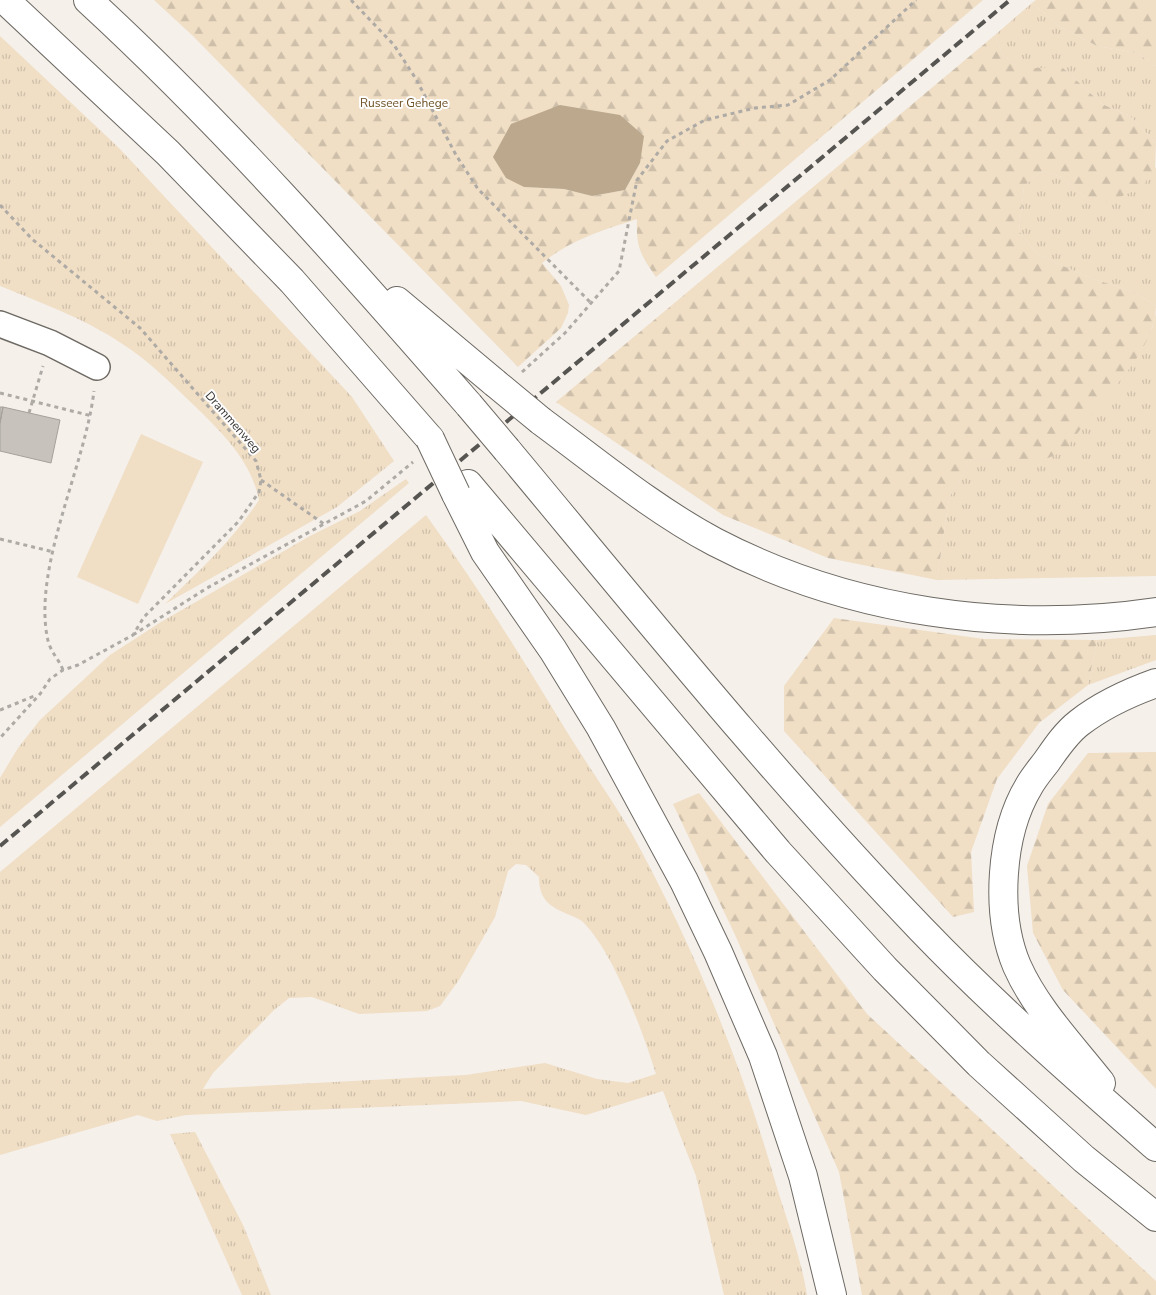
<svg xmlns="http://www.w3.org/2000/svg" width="1156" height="1295" font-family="'Nunito Sans',sans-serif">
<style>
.grass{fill:url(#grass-tufts);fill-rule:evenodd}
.forest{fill:url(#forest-firs);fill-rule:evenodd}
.pitch{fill:#f0dec5}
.water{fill:#bba88d}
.building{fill:#c7c3bc;stroke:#a6a19b}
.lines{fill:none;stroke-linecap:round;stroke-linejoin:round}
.minor-casing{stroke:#6d6963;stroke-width:28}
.motorway-casing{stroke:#6d6963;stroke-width:30}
.path{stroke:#aeaaa5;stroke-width:3;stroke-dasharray:4 4;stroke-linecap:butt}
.minor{stroke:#fff;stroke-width:25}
.motorway{stroke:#fff;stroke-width:28}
.rail{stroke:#575552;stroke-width:4;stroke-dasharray:10 5;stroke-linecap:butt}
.motorway-bridge-casing{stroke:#6d6963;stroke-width:30;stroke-linecap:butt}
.motorway-bridge{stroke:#fff;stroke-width:28}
.labels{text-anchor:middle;stroke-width:4;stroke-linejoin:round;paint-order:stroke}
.park-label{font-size:12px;fill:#6d5023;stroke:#fefefe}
.street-label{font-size:12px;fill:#363432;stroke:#fefefe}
</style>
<defs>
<pattern id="grass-tufts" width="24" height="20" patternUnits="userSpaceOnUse" patternTransform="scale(1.25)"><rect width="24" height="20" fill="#f0dec5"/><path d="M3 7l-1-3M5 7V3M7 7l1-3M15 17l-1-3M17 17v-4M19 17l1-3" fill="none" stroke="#cebfaa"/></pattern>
<pattern id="forest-firs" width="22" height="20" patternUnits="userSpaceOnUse" patternTransform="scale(1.25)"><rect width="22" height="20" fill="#f0dec5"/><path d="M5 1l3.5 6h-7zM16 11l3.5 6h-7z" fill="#cebfaa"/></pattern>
</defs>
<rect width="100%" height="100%" fill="#f5f0ea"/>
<path class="grass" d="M1032 3 1059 26 1097 46 1137 53 1156 66V143L1131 117 1102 104 1063 68H1019L1003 55 995 35Z
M0 36 118 147 352 397 394 461 337 507 165 604C199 571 233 540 259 500 252 465 228 439 204 415 180 392 157 368 130 349 91 321 44 304 0 286Z
M1156 167V306L1136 293 1085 276 1037 254 1019 231 1024 186 1042 171 1062 177 1085 198 1140 188Z
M1156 313V576L937 580 949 498 972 459 1038 460 1152 329Z
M406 479 409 483 0 827V778L18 748 40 720 110 655 161 622 310 536 360 511Z
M426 515C477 585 522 658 567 732 588 766 611 798 631 832 692 943 740 1059 775 1181 786 1218 801 1257 807 1295H724L696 1176 663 1091 586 1115 521 1101 186 1115 157 1121 138 1115 0 1155V872ZM516 864 526 865 539 877C539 900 550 907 570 915 574 917 580 919 583 922 614 953 643 1032 656 1074L628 1083 597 1079 545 1063 466 1075 203 1089 213 1073 273 1011 289 998 312 997 359 1014 427 1011 440 1006 459 980 495 917 508 871Z
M1156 635V660L1088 685 1097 640Z
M195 1132 244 1227 271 1295H242L170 1134Z"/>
<path class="forest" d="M154 0H983L656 277C640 254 636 247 637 219 600 231 573 239 542 263L561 286 569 305 568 313 561 328 518 367 193 36ZM640 163 625 190 592 196 564 189 524 187Z
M1036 0H1156V66L1137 53 1097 46 1059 26 1032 3Z
M995 35 1003 55 1019 68H1063L1102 104 1131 117 1156 143 1155 169 1141 188 1108 202 1085 198 1062 177 1042 171 1024 186 1019 231 1037 254 1085 276 1136 293 1156 306C1156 347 1110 391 1086 422 1079 430 1071 445 1062 451 1039 468 999 459 972 459L949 498 937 580 828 558 723 515 556 402Z
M834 618 984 639 1097 640 1088 685 1039 723 997 779 971 852 974 912 953 917 784 731V686Z
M1156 752V1089L1063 990 1033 933 1027 866 1048 804 1088 753Z
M699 793 867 1014 1156 1281V1295H862L839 1172 736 937 673 804Z"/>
<path class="pitch" d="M141 434 203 462 138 604 77 577Z"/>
<path class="water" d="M560 105 620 115 644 136 640 163 625 190 592 196 564 189 524 187 506 178 493 157 511 124Z"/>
<path class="building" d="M0 407H3L0 423Z
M3 407 60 420 51 463 0 451V423Z"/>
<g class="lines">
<g class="minor-casing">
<path id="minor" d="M0 324 50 343 97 367"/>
</g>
<g class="motorway-casing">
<path id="motorway" d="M5 0 168 153 292 281 430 439
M88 0C225 126 347 265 469 405
M397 301 495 383
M541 421C598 463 653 509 715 542 849 612 1007 634 1156 612
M507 450C642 612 775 777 921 929 995 1006 1075 1076 1156 1147
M468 484 778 852 885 969 979 1064 1084 1159 1156 1217
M456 494 485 552 553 650 601 728 684 881 718 952 763 1056 803 1176 832 1295
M1101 1083C1072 1046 1036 1009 1017 966 995 914 1000 834 1029 786 1034 777 1041 769 1047 761 1056 748 1066 733 1079 723 1102 705 1128 693 1156 683"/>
</g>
<path class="path" d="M351 0 394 45 416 79 456 155 478 189 592 304
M0 205 32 239 140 328 256 461 261 480 259 492 239 521 144 617 133 635 78 665 63 670 50 679 40 694 0 738
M522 372 565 333 619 271 637 180 667 141 705 120 755 108 788 105 830 80 916 0
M0 393 92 416
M29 413 43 366
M261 480 324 524
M0 539 54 552
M133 635 207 588 366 501 413 462
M63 670C58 657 50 653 47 636 34 564 85 466 94 391
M0 710 37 695"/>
<use href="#minor" class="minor"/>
<use href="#motorway" class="motorway"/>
<path class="rail" d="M0 846 1010 0"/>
<g class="motorway-bridge-casing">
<path id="motorway-bridge" d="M495 383 541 421
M469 405 507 450
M430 439 456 494"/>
</g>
<use href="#motorway-bridge" class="motorway-bridge"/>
</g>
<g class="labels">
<g class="park-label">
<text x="404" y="107">Russeer Gehege</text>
</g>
<g class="street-label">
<text transform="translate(233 422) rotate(49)" y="4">Drammenweg</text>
</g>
</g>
</svg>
